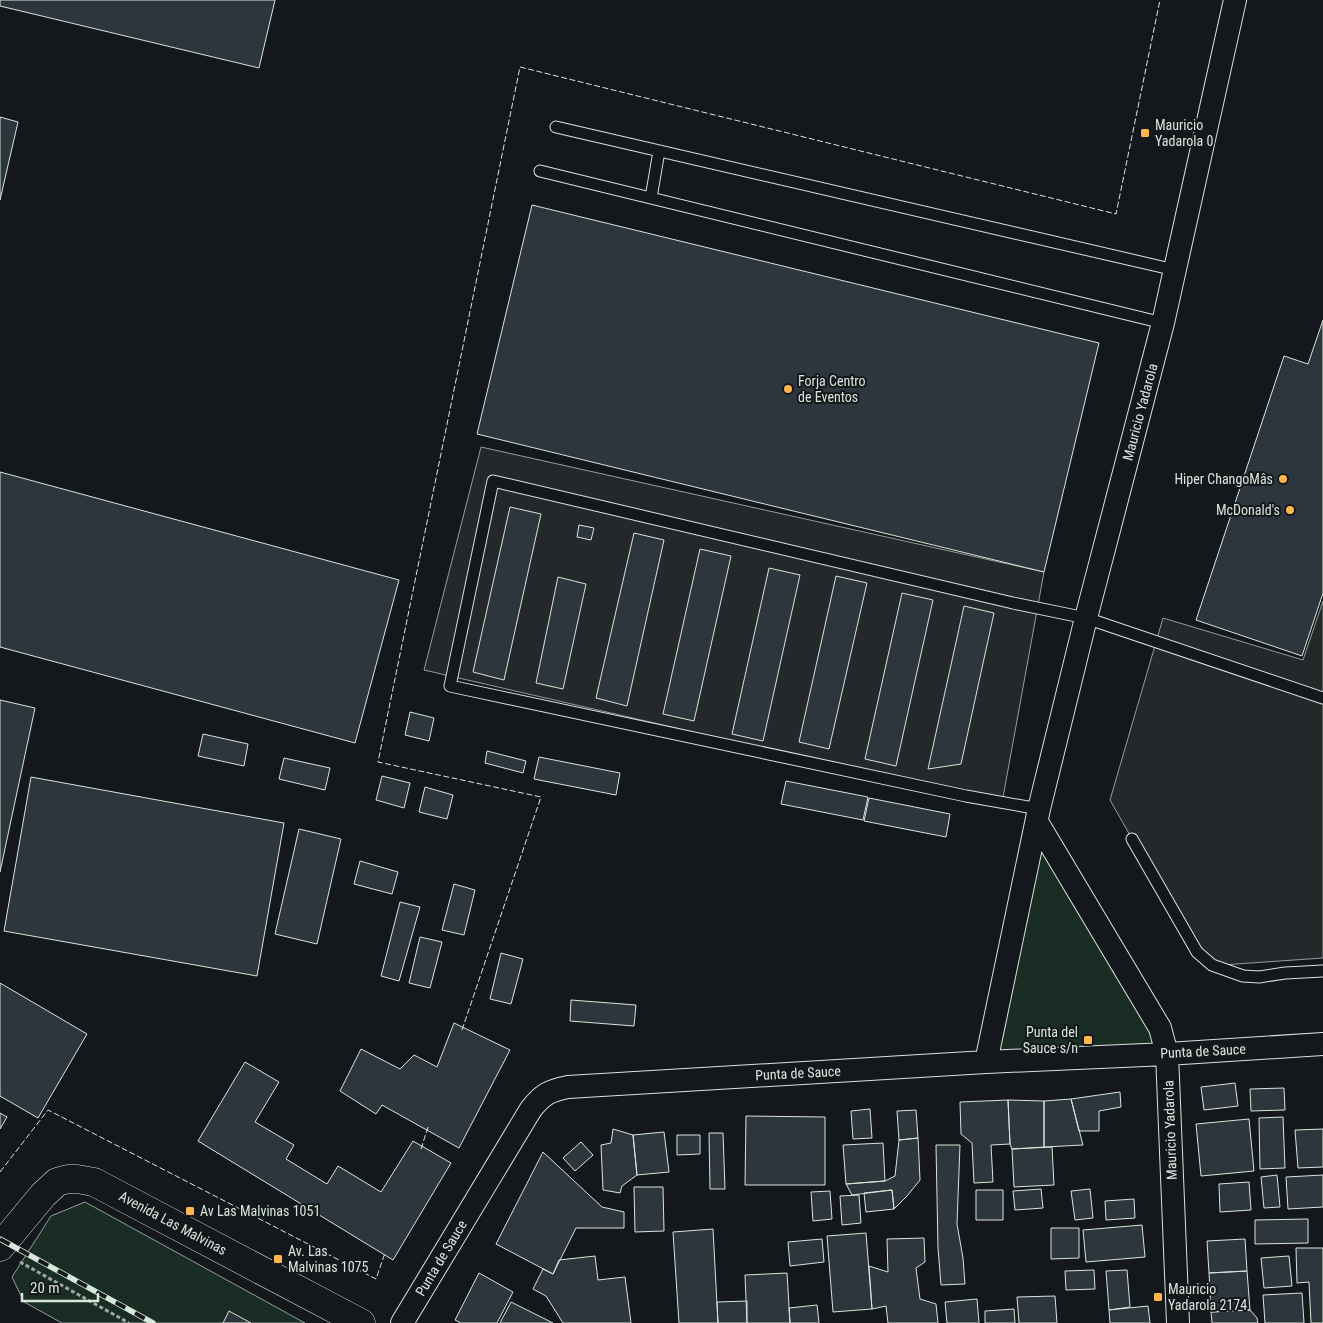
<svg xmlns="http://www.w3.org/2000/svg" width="1323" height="1323" font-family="'Roboto Condensed',sans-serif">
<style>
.green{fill:#1a2d24;stroke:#939e99}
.parking{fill:#24282b;stroke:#939e99}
.building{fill:#2c363c;stroke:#d8e6dc}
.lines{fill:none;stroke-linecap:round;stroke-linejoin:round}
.service-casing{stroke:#d8e6dc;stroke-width:13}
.minor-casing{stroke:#d8e6dc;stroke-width:24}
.secondary-casing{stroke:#d8e6dc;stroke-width:29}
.path{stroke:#9da8a2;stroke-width:3;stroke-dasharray:4 2.5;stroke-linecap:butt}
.service{stroke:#14181c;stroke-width:11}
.minor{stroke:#14181c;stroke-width:22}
.secondary{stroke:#14181c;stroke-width:28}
.rail-casing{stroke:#d8e6dc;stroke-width:5.5}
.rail{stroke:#14181c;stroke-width:4;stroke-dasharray:11;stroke-linecap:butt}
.fence{stroke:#d8e6dc;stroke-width:1;stroke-dasharray:6 2.5;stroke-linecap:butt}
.poi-dot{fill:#ffb74d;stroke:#14181c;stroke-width:2}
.labels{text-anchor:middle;stroke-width:4;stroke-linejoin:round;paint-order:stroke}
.poi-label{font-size:14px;fill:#d8e6dc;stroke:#14181c;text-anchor:start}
.street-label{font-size:14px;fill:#d8e6dc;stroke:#14181c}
</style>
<rect width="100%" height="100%" fill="#14181c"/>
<path class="green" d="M1037 822 1167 1054 986 1062Z
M85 1202 305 1323H62L24 1302 12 1277 51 1216Z"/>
<path class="parking" d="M481 447 1044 572 1002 803 424 670Z
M1323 601V958L1208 966 1178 920 1110 800 1163 618 1303 660Z"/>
<path class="building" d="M0 0H275L259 68 0 6Z
M0 117 18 122 0 200Z
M532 205 1099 343 1044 572 477 434Z
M1323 320V593L1302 656 1196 620 1284 356 1308 364Z
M0 472 399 580 355 743 0 647Z
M510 507 541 514 504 680 473 672Z
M579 525 594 528 591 540 577 537Z
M634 533 664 540 627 706 596 698Z
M700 549 731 556 694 721 663 714Z
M769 568 800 575 763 741 732 734Z
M836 576 867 583 829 749 799 742Z
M558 577 586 584 563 689 536 683Z
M902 593 933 600 896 766 865 759Z
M964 606 994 613 961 764 928 769Z
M0 700 35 708 0 872Z
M410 712 434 718 429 741 405 735Z
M203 734 248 744 244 766 198 756Z
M487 751 526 761 523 773 485 763Z
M539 757 620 773 616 795 534 779Z
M284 758 330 768 325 790 279 779Z
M382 776 410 783 404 808 376 800Z
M31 777 284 823 257 976 4 931Z
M786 781 868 797 863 820 781 804Z
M425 787 453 795 447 819 419 812Z
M869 798 950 814 946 837 864 821Z
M299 829 341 839 317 944 275 934Z
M360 861 398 872 392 894 354 884Z
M454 884 475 890 464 935 442 930Z
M400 902 420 907 399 981 381 976Z
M420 937 442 942 430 988 409 983Z
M501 953 523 959 511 1004 490 999Z
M0 983 87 1034 38 1118 0 1096Z
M571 1000 636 1005 634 1026 570 1021Z
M454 1023 510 1050 459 1148 382 1105 376 1114 340 1091 361 1049 400 1069 414 1055 437 1067Z
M245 1062 279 1082 255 1122 294 1145 286 1159 327 1184 338 1166 381 1192 413 1141 451 1163 393 1260 198 1141Z
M1235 1083 1238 1106 1204 1110 1201 1087Z
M1284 1088 1285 1110 1251 1111 1250 1089Z
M1120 1092 1121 1107 1099 1111V1131H1079L1071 1099Z
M1071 1099 1083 1145 1044 1147V1101Z
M1008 1100 1010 1144 991 1145 993 1182 974 1183 972 1143 961 1134 960 1102Z
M1008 1100 1044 1101V1147L1012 1149 1010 1144Z
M870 1109 872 1138 853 1139 851 1111Z
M916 1110 918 1138 899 1140 897 1111Z
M0 1113 7 1117 0 1129Z
M746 1116 825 1117V1185H745Z
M1283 1117 1285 1168 1260 1169 1259 1118Z
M1249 1119 1254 1171 1201 1176 1196 1124Z
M613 1129 633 1135 637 1175 622 1186 620 1193 603 1190 601 1145 611 1143Z
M1323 1129V1167L1298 1168 1295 1130Z
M664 1132 669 1172 637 1175 633 1135Z
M709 1133H723L725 1189H710Z
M677 1135H700V1154L677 1155Z
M918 1138 920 1180 907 1196 894 1209 892 1190 852 1195 846 1184 885 1181 895 1176 899 1140Z
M581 1142 593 1155 575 1171 563 1158Z
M883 1143 885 1181 846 1184 843 1145Z
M936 1145H960L957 1224 963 1258 965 1284 941 1285 938 1248Z
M1052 1147 1054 1185 1014 1187 1012 1149Z
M543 1152 602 1207 624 1212V1228H576L553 1274 496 1244Z
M1277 1175 1280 1207 1264 1208 1261 1177Z
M1323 1175V1207L1288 1209 1286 1177Z
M1249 1182 1251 1210 1220 1212 1219 1184Z
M634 1187H663L664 1231 635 1232Z
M1041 1189 1043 1208 1015 1210 1013 1191Z
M1090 1189 1093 1218 1075 1220 1071 1191Z
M892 1190 894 1209 866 1212 864 1193Z
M976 1190H1003V1220H976Z
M830 1191 832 1219 813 1221 811 1192Z
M859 1195 861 1223 842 1225 840 1196Z
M1134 1199 1135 1218 1106 1220 1105 1201Z
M1308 1219V1243L1255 1244V1220Z
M1142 1225 1145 1257 1086 1262 1083 1230Z
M1051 1228H1079V1258L1051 1259Z
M713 1229 718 1323H679L673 1232Z
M866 1233 872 1309 833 1312 827 1236Z
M924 1238 925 1262 916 1268 920 1299 936 1304 938 1323H888L886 1306 872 1309 869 1266 888 1272 887 1239Z
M822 1239 824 1262 790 1266 788 1242Z
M1245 1239 1247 1271 1209 1273 1207 1241Z
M1296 1248H1323V1323H1311L1309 1282 1297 1283Z
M595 1256 598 1280 625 1277 631 1323H563L546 1296 533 1289 543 1269 553 1274 559 1260Z
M1289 1256 1292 1286 1264 1288 1261 1258Z
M1094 1270 1095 1289 1066 1290 1065 1271Z
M1127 1270 1130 1307 1109 1310 1106 1271Z
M1247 1271 1250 1310 1211 1312 1209 1273Z
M479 1273 513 1292 497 1323H461L455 1320Z
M787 1273 790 1323H747L745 1275Z
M1302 1293 1304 1323H1265L1263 1295Z
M1055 1296 1057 1323H1019L1017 1297Z
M977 1299 979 1323H947L945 1302Z
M747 1301V1323H718L717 1302Z
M511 1302 553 1323H500Z
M817 1305 819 1323H790L789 1308Z
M1148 1306 1150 1323H1110L1109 1310Z
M1014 1309 1015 1323H985V1311Z
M1250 1310 1257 1318 1258 1323H1212L1211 1312Z
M229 1311 251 1323H223Z"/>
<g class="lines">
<g class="service-casing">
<path id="service" d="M556 127 1175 270
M540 171 1163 323
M651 198 659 151
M1039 809 966 796 450 686 493 481 1013 603 1086 618 1323 698
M1132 839 1197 952 1212 965 1243 976 1259 977 1285 973 1323 971"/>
</g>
<g class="minor-casing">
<path id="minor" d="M1037 822 1160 1028 1167 1054 1178 1323
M986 1062 1039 809 1086 618 1163 323 1235 0
M402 1323 531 1109C543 1094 549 1091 568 1087L986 1062 1167 1054 1323 1044"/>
</g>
<g class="secondary-casing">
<path id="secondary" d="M0 1247 43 1195 57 1182 68 1179H77L94 1182 361 1323"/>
</g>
<path class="path" d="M20 1262 129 1323"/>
<use href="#service" class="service"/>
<use href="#minor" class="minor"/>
<use href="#secondary" class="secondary"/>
<g class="rail-casing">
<path id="rail" d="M0 1239 153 1323"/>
</g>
<use href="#rail" class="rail"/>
<path class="fence" d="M462 1030 541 797 378 762 520 67 1116 214 1160 0
M421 1149 428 1127
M0 1172 48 1110 376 1279 385 1253"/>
</g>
<g class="poi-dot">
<rect x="1140" y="128" width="10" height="10" rx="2.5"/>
<circle cx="788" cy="389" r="5"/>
<circle cx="1283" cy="479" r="5"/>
<circle cx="1290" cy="510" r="5"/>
<rect x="1083" y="1035" width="10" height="10" rx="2.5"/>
<rect x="185" y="1206" width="10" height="10" rx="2.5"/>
<rect x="273" y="1254" width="10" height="10" rx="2.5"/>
<rect x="1153" y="1292" width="10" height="10" rx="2.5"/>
</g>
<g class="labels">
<g class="poi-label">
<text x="1155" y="130">Mauricio<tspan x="1155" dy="16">Yadarola 0</tspan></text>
<text x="798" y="386">Forja Centro<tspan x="798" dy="16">de Eventos</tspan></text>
<text x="1273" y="484" text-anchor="end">Hiper ChangoMâs</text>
<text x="1280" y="515" text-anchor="end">McDonald's</text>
<text x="1078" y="1037" text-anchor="end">Punta del<tspan x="1078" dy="16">Sauce s/n</tspan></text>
<text x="200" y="1216">Av Las Malvinas 1051</text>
<text x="288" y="1256">Av. Las<tspan x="288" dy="16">Malvinas 1075</tspan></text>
<text x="1168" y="1294">Mauricio<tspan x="1168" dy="16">Yadarola 2174</tspan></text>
</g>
<g class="street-label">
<text transform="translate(1140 412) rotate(-75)" y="5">Mauricio Yadarola</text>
<text transform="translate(1203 1051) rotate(-3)" y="5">Punta de Sauce</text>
<text transform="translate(798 1073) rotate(-3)" y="5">Punta de Sauce</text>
<text transform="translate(1170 1130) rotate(-92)" y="5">Mauricio Yadarola</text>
<text transform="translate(173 1223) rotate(28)" y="5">Avenida Las Malvinas</text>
<text transform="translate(441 1258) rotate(-59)" y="5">Punta de Sauce</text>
</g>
</g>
<path d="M22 1293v8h76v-8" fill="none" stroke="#d8e6dc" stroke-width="2.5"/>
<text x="30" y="1293" font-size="15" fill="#d8e6dc" stroke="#14181c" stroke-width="4" paint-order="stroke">20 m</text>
</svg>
